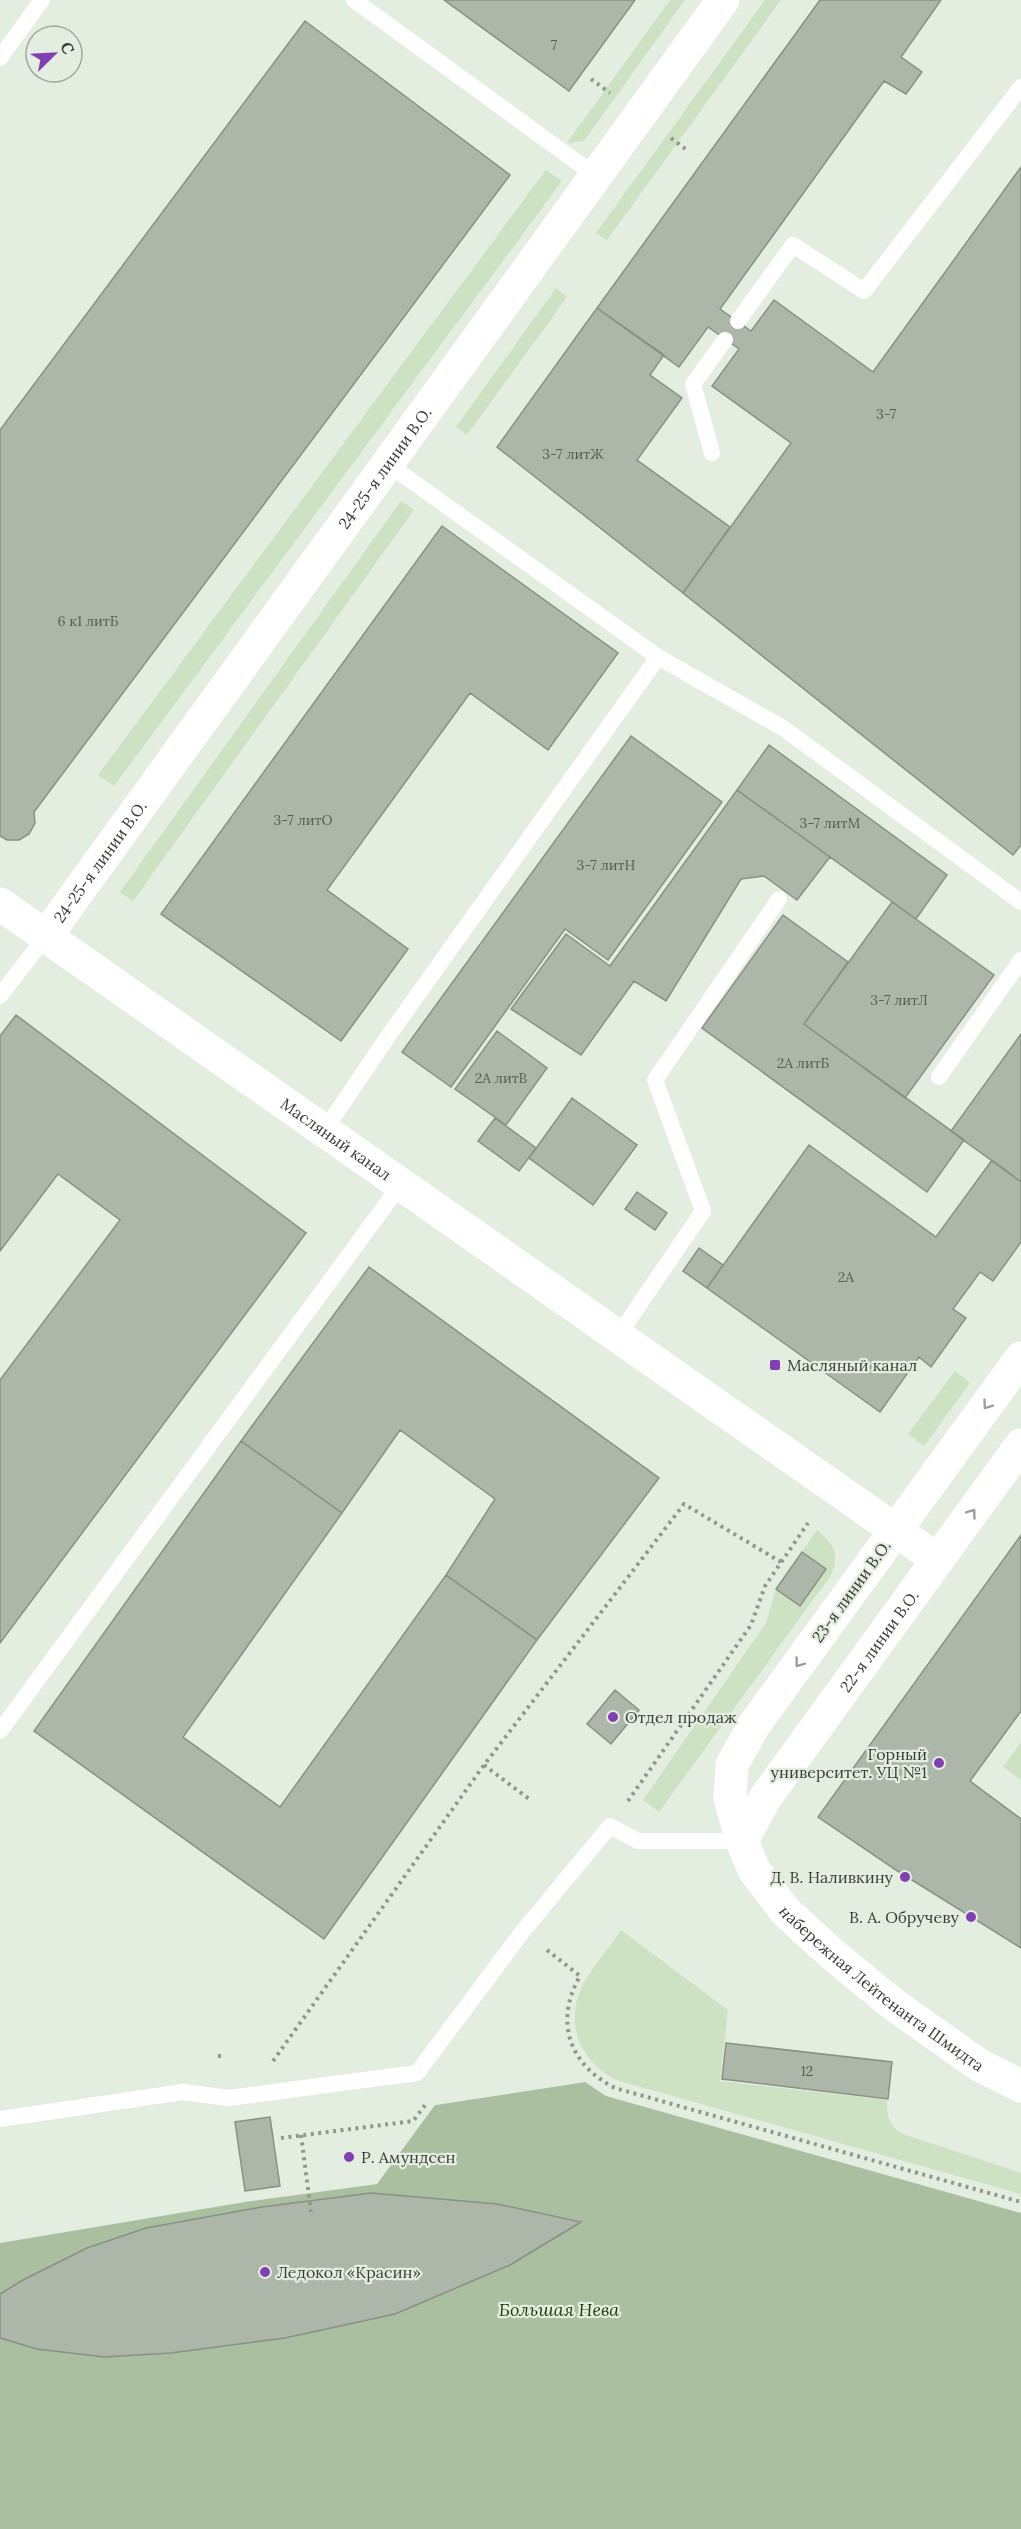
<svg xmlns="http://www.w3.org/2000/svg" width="1021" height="2529" font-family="Lora,serif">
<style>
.green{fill:#cde1c3}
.water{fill:#aabea0}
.pier{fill:#e4eee0}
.building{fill:#adb7a9;stroke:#889184;stroke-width:1.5}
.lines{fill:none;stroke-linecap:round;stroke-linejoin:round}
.path{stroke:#90978d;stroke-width:4;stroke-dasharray:3 4.5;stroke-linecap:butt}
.lane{stroke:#fff;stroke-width:16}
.street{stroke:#fff;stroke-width:33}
.secondary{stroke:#fff;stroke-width:33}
.oneway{stroke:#9c9e9c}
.poi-dot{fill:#823fb3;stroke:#e4eee0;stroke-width:2}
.labels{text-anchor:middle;stroke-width:4.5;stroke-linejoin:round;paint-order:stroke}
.number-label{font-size:14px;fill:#575c54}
.street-label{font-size:16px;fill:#3a3e38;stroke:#e4eee0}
.poi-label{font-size:16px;fill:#3a3e38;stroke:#e4eee0;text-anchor:start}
.water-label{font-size:18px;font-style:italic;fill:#1f3b0e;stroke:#e4eee0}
</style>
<rect width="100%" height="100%" fill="#e4eee0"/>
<path class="green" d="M670 0H685L584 141 567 143Z
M765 0H781L607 240 596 233Z
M546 170 562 181 114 786 98 775Z
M556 288 567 297 467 435 456 427Z
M401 501 414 510 133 901 120 892Z
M955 1371 970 1383 924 1446 908 1434Z
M817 1530C834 1545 840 1554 831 1575L659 1812 643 1800 766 1623 776 1589 800 1606 826 1569 802 1552Z
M1021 1742V1780L1003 1767Z
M621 1930 728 2010 720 2081 887 2100C887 2115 888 2123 900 2133L1021 2173V2194L616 2080C583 2062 565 2029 580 1991 587 1974 610 1947 621 1930Z"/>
<path class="water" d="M585 2082 606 2096 1021 2213V2529H0V2243L245 2202 377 2184 435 2105Z"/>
<path class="pier" d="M583 2079 585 2082 435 2105 437 2102Z"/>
<path class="building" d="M444 0H635L569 91Z
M820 0H941L901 57 922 72 906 94 884 81 720 309 751 331 774 300 873 372 1021 167V845L1013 855 683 593 791 443 712 386 739 349 708 327 679 367 597 308Z
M305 21 510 175 34 812 35 823 29 834 19 840H7L0 836V430Z
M597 308 664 355 650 375 682 398 637 460 730 527 683 593 497 447Z
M442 526 618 653 548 750 470 693 327 890 408 949 341 1041 161 914Z
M631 736 722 802 608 960 565 929 451 1087 402 1052Z
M769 745 947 875 916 919 737 790Z
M737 790 830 857 797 900 764 876 741 879 666 1001 634 981 581 1055 511 1009 566 934 610 966Z
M892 902 994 975 905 1098 804 1024Z
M783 915 848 962 804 1024 964 1140 927 1192 702 1028Z
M16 1015 306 1233 0 1643V1380L120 1220 58 1174 0 1251V1036Z
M497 1031 547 1068 506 1125 455 1089Z
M1021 1034V1182L951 1131Z
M572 1098 637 1145 593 1205 529 1158Z
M495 1118 536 1148 519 1171 478 1141Z
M809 1145 936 1237 992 1160 1021 1182V1242L993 1281 980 1272 953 1309 966 1318 931 1367 919 1357 880 1412 707 1288Z
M637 1192 667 1213 655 1230 625 1209Z
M699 1248 723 1265 707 1288 683 1271Z
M369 1267 659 1478 537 1640 446 1575 495 1499 400 1430 342 1513 241 1441Z
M241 1441 342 1513 183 1737 280 1807 446 1575 537 1640 324 1939 34 1731Z
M1021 1535V1711L970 1781 1021 1819V1948L896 1870 818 1817Z
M802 1552 826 1569 800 1606 776 1589Z
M615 1690 639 1710 611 1744 587 1724Z
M726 2043 892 2062 888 2099 722 2079Z
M270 2117 280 2186 245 2191 235 2122Z
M371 2193 497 2204 581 2222 510 2265 395 2314 285 2338 171 2353 104 2357 37 2349 0 2338V2294L23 2280 87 2248 146 2228 262 2207Z"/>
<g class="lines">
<path class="path" d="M591 79 610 93
M671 138 688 151
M484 1765 529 1799
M628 1801 751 1625 765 1586 808 1523
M547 1950 580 1976C554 2021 569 2065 615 2088L1021 2202
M218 2056H223
M273 2061 484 1765 684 1504 781 1562
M301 2135 311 2212
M281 2138 413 2121 426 2104"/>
<path class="lane" d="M354 0 596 176
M0 58 42 0
M738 321 793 245 864 291 1021 87
M712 453 693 384 725 340
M388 464 658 657 783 728 1021 902
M0 996 46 936
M939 1077 1021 960
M324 1131 389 1035 658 657
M618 1336 703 1211 655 1080 779 899
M0 1731 401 1184
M0 2119 183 2092 229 2098 417 2073 523 1931 610 1826 638 1841H742"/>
<g class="street">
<path id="s1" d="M0 904 938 1560"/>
<path id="s2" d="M46 936 723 0"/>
</g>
<g class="secondary">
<path id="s3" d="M1021 1358 754 1725 732 1765 730 1798 742 1841 754 1870 786 1912 832 1954 893 2004 979 2065 1021 2086"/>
<path id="s4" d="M742 1841 765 1798 1021 1445"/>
</g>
</g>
<defs><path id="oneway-chevron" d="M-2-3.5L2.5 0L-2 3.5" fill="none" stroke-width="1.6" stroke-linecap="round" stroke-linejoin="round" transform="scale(1.5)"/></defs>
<g class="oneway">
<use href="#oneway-chevron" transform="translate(987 1405) rotate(126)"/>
<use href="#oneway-chevron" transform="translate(972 1513) rotate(-54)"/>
<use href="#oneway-chevron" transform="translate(799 1663) rotate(126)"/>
</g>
<g class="poi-dot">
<rect x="769" y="1359" width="12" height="12" rx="3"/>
<circle cx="613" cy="1717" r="6"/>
<circle cx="939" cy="1763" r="6"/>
<circle cx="905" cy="1877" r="6"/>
<circle cx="971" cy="1917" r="6"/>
<circle cx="349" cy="2157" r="6"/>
<circle cx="265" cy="2272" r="6"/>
</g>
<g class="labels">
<g class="number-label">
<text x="554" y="50">7</text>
<text x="886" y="419">3-7</text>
<text x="573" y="459">3-7 литЖ</text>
<text x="88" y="626">6 к1 литБ</text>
<text x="303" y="825">3-7 литО</text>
<text x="830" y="828">3-7 литМ</text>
<text x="606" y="870">3-7 литН</text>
<text x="899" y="1005">3-7 литЛ</text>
<text x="803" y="1068">2А литБ</text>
<text x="501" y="1083">2А литВ</text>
<text x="846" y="1282">2А</text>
<text x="807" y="2076">12</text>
</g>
<g class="street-label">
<text dy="6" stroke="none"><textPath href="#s2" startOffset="578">24-25-я линии В.О.</textPath></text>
<text dy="6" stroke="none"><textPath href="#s2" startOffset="92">24-25-я линии В.О.</textPath></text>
<text dy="6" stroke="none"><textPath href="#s1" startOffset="410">Масляный канал</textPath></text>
<text transform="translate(851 1591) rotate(-54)" y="6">23-я линии В.О.</text>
<text dy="6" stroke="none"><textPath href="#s4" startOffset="243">22-я линии В.О.</textPath></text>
<text dy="6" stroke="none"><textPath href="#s3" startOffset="784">набережная Лейтенанта Шмидта</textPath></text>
</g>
<g class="poi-label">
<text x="787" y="1371">Масляный канал</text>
<text x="625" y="1723">Отдел продаж</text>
<text x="927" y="1760" text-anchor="end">Горный<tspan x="927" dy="18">университет. УЦ №1</tspan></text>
<text x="893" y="1883" text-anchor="end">Д. В. Наливкину</text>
<text x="959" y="1923" text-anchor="end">В. А. Обручеву</text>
<text x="361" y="2163">Р. Амундсен</text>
<text x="277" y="2278">Ледокол «Красин»</text>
</g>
<g class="water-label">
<text x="559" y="2316">Большая Нева</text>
</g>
</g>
<g transform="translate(54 54) rotate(66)"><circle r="28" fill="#e4eee0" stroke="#a0a89d" stroke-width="1.5"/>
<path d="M0-4.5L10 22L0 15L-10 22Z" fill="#823fb3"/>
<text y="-9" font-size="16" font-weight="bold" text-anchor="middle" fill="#3a3e38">С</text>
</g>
</svg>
